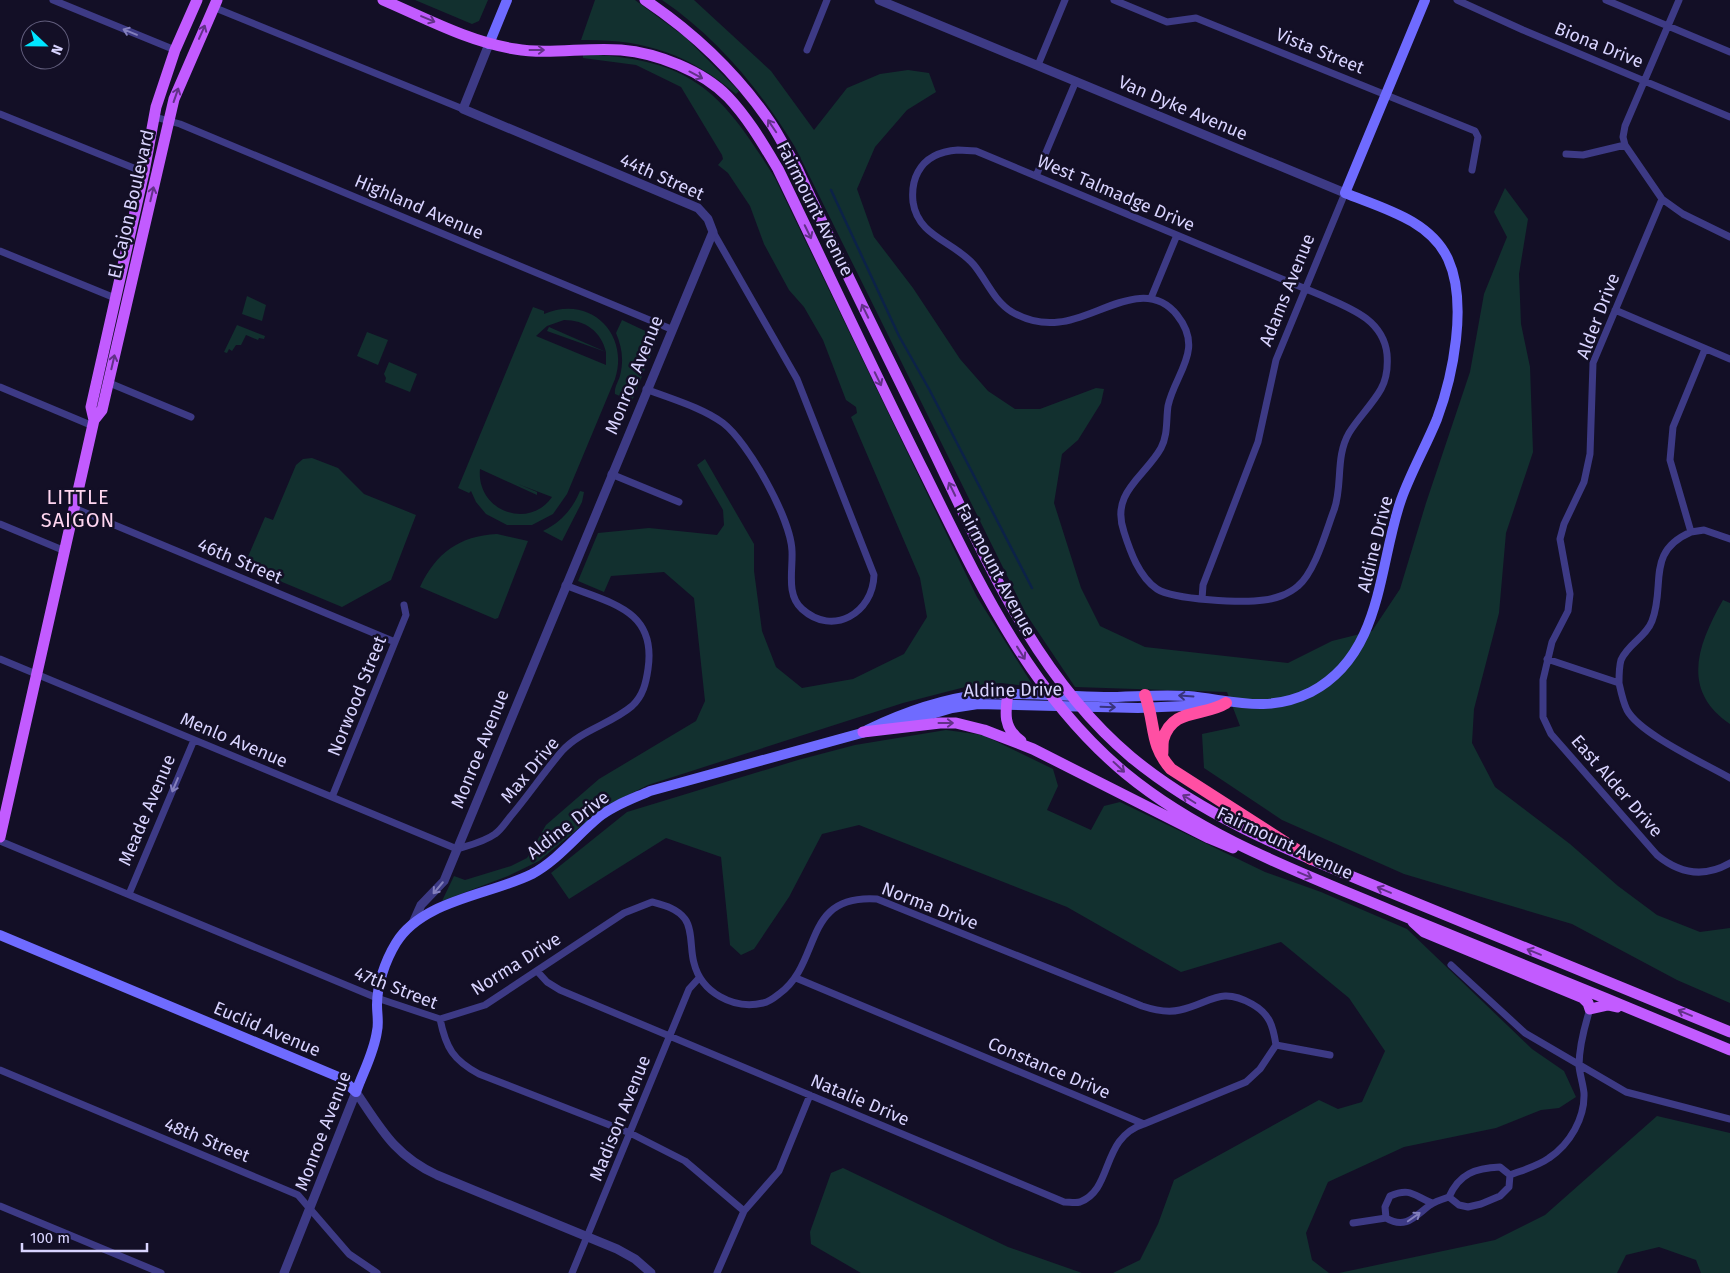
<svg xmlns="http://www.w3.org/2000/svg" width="1730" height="1273" font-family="'Fira Sans',sans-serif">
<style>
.green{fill:#12302f;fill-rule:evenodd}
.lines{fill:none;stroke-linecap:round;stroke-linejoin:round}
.stream{stroke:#0c2248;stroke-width:2.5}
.minor{stroke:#3d3a85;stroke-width:7}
.tertiary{stroke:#3d3a85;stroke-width:9}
.secondary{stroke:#6f6bff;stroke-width:10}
.primary{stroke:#c25bff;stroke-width:11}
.motorway{stroke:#ff4fa3;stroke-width:12}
.oneway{stroke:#623188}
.oneway2{stroke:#837fbc}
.oneway3{stroke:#38347d}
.labels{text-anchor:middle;stroke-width:5;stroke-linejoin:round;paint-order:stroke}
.street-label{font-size:18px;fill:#d9d4ff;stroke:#130f26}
.quarter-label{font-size:20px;letter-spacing:1px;fill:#ffd6f0;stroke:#130f26}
</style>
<rect width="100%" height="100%" fill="#130f26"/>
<path class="green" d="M415 0H488L479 21 472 24Z
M595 0H635L685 37 739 91 736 94C688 53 643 39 581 40Z
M662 0H694L771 71 814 130 847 88 880 74 908 70 929 73 936 92 907 110 875 147 857 189 874 237 913 288 960 359 988 391 1015 409H1040L1096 388 1104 389 1101 403 1078 440 1062 454 1054 503 1081 588 1100 626 1145 647 1288 663 1332 641 1372 631 1400 589 1426 503 1470 372 1484 294 1507 237 1494 212 1505 188 1528 219 1519 274 1521 324 1530 367 1533 452 1506 533 1499 613 1474 709 1472 743 1495 787 1570 844 1618 886 1657 915 1700 932 1730 928V1003L1677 980 1572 924 1404 874 1282 820 1204 768 1202 734 1240 726 1227 692 1075 687 1026 614 795 147C760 90 718 38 662 0Z
M583 54C691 59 720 89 775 178L977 597 1034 687 1001 683 969 686 903 703 648 785 604 807 539 861 508 876 442 901 454 876 465 880 511 866 527 858 546 825 599 779 696 721 705 701 694 598 664 572 611 576 604 592 578 581 598 533 649 528 717 535 724 525 723 510 697 465 705 459 754 544V571L762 631 776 667 802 688 853 679 904 654 927 617 920 578 851 417 857 413 856 407 846 400 823 340 804 307 789 290 764 244 750 206 728 173 718 165 723 159 722 155 681 87 636 65 583 58Z
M247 296 266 305 262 321 242 314Z
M533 307 544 311V314C589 294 630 333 615 379L567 494 553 514 532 525H507L486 514 476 502 471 491 469 493 458 488ZM564 320C585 320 601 331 606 352L549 327 547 331 606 352V365L536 336 547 326ZM480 469 537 495V492L518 484 552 497C528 531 476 510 480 469Z
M622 320 658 337 632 401 615 394C614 388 618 382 620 376 624 360 622 347 616 333Z
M237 325 265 336 264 339 259 338 258 340 246 335 241 345H236L232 351 229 349 227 353 224 352Z
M367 332 388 340 378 365 357 356Z
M389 362 417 374 410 392 385 382 386 378 384 374Z
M312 458 338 468 364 494 416 515 391 580 342 607 244 566 265 517 273 520 296 465 303 459Z
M580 491 584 492 582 502 562 541 543 531C561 522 572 510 580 491Z
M497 534 528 541 498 618 495 619 420 587C436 553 459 536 497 534Z
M1723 600 1730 603V724C1680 690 1698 644 1723 600Z
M946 730 983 735 1053 769 1058 786 1047 810 1091 830 1104 806 1120 802 1265 872 1321 892 1407 929 1532 1049 1564 1071 1576 1097 1559 1108 1541 1110 1496 1128 1404 1147 1328 1182 1306 1233 1312 1260 1329 1273H1113L1140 1260 1158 1224 1174 1180 1319 1100 1338 1109 1362 1102 1385 1051 1349 998 1281 942 1181 972 1067 907 859 825 822 834 789 897 754 949 741 955 730 945 721 857 666 838 569 899 551 873 627 812 798 760 855 745Z
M1657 1116 1730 1133V1273H1701L1696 1260 1659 1247 1626 1255 1617 1273H1339L1495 1240 1545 1215Z
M843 1168 1008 1247 1082 1273H861L811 1244 810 1232 831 1173Z"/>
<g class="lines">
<path class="stream" d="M831 190 899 336 929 389 1032 588"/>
<path class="minor" d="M53 0 175 50
M1114 0 1167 22 1196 18 1475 131 1478 137 1472 170
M1457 0 1523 30 1730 117
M1606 0 1730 52
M1679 0 1625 126 1623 137 1625 145 1662 199 1593 363 1590 454 1584 482 1564 524 1560 539 1570 594 1568 611 1552 642 1543 680V717L1551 734 1657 855C1680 874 1704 878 1730 863
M213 7 463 109
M807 50 827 0
M1038 65 1065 0
M0 114 146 173
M155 117 180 124 671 329
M958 150 976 151 1318 294C1347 307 1383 318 1387 354 1388 366 1387 378 1381 389 1372 405 1358 418 1349 433 1335 457 1343 486 1334 510 1326 531 1315 572 1298 586 1289 594 1275 599 1264 600 1243 603 1174 600 1157 589 1139 577 1130 551 1124 532 1110 492 1145 477 1161 448 1168 435 1166 420 1168 406 1175 373 1205 350 1177 315 1145 275 1097 319 1059 322 1043 324 1026 320 1012 312 994 301 987 281 974 265 954 241 918 237 913 202 912 192 913 181 918 172 926 157 942 151 958 150Z
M1566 154 1583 155 1625 145
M1036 176 1076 81
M1662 199 1683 214 1730 237
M0 251 115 298
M1151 298 1177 235
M1615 310 1730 359
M107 382 191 417
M0 387 93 426
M646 389C671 399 701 407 723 423 748 442 791 519 792 551 793 570 786 595 802 609 833 637 873 613 874 575L797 379 713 232
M611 474 679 502
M74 508 395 642
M0 524 65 551
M1691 532 1704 530 1730 539
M1202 599 1203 585 1258 442 1276 360 1345 193
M0 659 457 849C470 845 484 842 495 834 501 830 506 822 510 817 528 796 544 772 562 751 581 730 611 724 632 706 643 696 646 683 648 669 657 609 609 603 565 585
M1547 659 1619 683C1621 692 1623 702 1627 710 1640 734 1704 763 1730 778
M1619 683C1619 676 1619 667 1621 660 1628 644 1646 637 1652 621 1666 585 1645 552 1691 532L1670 460 1673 427 1705 349
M332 797 406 615 404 605
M0 841 377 998 440 1019
M129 894 194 740
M1451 965 1525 1033 1626 1092 1730 1119
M537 971 547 982 560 990 1064 1202C1069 1202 1076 1203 1080 1202 1114 1189 1100 1138 1144 1124
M796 978 1144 1124 1246 1082 1260 1069 1276 1045
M440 1019 485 1005 624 913 652 902C663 905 677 908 685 919 693 930 690 950 694 963 701 992 733 1010 763 1003 769 1002 774 998 779 994 823 962 801 894 877 899L1142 1006C1154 1010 1167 1013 1180 1010 1211 1003 1220 986 1252 1004 1270 1014 1273 1026 1276 1045
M440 1019C446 1048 453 1060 479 1074L630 1133 685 1161 744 1211
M1276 1045 1330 1055
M0 1070 298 1195 349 1254 377 1273
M1500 1167 1510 1175 1509 1187 1500 1196 1481 1204 1468 1207 1459 1205 1449 1197C1459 1174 1475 1168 1500 1167Z
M1510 1175C1523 1170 1538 1166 1549 1158 1570 1144 1585 1118 1584 1093 1583 1084 1580 1075 1579 1066 1579 1046 1584 1028 1590 1009
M1432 1203C1414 1196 1411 1187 1390 1196L1385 1207 1386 1218C1406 1230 1415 1216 1430 1205 1436 1201 1443 1199 1449 1197
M0 1206 161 1273
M1353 1223 1386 1218
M572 1273 689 989 699 978
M717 1273 744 1211 779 1171 810 1095"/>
<path class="tertiary" d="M879 0 1345 193
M413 923 421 905 444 881 713 232 708 219 698 208 463 109 489 44
M356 1092C381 1129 395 1156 437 1175L617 1249 635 1259 651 1273
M284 1273 356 1092"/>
<path class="secondary" d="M489 44 507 0
M898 724 952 708 978 704 1138 708 1208 705
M867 730C904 712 942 699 983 694 1023 693 1063 696 1104 697 1132 697 1160 694 1188 696 1232 700 1267 714 1311 692 1383 654 1378 566 1401 500 1411 472 1426 446 1437 419 1453 376 1468 303 1448 259 1430 220 1382 208 1345 193L1425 0
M0 935 341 1078 356 1092C363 1072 374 1053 377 1031 379 1023 377 1014 377 1005 377 985 385 961 396 943 422 900 490 895 532 874 558 860 577 835 599 817 614 805 632 799 650 791L869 731"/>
<path class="primary" d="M383 0C425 18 469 42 515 49 549 55 586 47 621 50 657 53 703 71 728 97 748 118 763 144 778 169 827 270 874 372 924 472 978 581 1029 693 1125 773 1205 839 1305 874 1399 914 1509 959 1620 1004 1730 1050
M645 0C694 33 739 76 772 125 781 139 788 154 797 168 837 256 881 343 923 429 980 545 1030 672 1131 757 1206 819 1298 854 1387 891 1501 939 1616 984 1730 1032
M94 420 91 407 144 172 156 107 175 50 197 0
M1008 693C1005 713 1003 728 1021 741
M863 732 940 723H956L984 730 1033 749 1209 838 1233 848
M0 837 94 420 102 410 174 99 217 0
M1413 922 1424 932 1583 998 1588 1003 1590 1009 1608 1005 1617 1007"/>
<path class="motorway" d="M1145 695C1156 725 1149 744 1171 769L1311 859
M1162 756C1163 751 1162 745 1163 740 1172 707 1204 717 1226 703"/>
</g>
<defs><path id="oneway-shaft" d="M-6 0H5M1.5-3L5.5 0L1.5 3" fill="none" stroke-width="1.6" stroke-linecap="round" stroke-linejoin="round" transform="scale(1.25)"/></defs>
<g class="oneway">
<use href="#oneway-shaft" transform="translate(428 19) rotate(23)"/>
<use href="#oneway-shaft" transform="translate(202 32) rotate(-66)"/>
<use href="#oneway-shaft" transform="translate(537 50)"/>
<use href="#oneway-shaft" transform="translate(696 75) rotate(28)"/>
<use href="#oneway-shaft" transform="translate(176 95) rotate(-71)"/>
<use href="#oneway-shaft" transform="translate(772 126) rotate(-124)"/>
<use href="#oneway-shaft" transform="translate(152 194) rotate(-77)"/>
<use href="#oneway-shaft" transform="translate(808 232) rotate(64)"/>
<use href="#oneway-shaft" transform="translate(865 311) rotate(-116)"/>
<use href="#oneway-shaft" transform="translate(113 362) rotate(-77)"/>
<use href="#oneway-shaft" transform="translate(878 379) rotate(64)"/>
<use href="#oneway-shaft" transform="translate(952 489) rotate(-116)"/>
<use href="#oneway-shaft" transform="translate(1021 653) rotate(58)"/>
<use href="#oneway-shaft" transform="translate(946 723)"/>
<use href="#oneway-shaft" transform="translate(1119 767) rotate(43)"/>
<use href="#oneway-shaft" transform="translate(1189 799) rotate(-148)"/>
<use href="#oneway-shaft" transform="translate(1305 875) rotate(23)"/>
<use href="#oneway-shaft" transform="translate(1384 890) rotate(-157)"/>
<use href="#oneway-shaft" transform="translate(1534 952) rotate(-158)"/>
<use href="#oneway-shaft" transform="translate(1685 1013) rotate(-157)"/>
</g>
<g class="oneway2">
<use href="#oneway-shaft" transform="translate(130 32) rotate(-158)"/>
<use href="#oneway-shaft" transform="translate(175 785) rotate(113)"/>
<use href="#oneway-shaft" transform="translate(438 888) rotate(130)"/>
<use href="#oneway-shaft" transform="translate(1414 1217) rotate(-35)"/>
</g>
<g class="oneway3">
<use href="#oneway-shaft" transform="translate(1186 696) rotate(-176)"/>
<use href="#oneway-shaft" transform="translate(1108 707) rotate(2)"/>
</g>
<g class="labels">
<g class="street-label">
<text transform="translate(1599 45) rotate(22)" y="6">Biona Drive</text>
<text transform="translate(1320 51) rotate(22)" y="6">Vista Street</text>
<text transform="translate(1183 108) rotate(23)" y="6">Van Dyke Avenue</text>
<text transform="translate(662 177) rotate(24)" y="6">44th Street</text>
<text transform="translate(1116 193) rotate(23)" y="6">West Talmadge Drive</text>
<text transform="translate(131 204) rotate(-77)" y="6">El Cajon Boulevard</text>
<text transform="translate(419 207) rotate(23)" y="6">Highland Avenue</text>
<text transform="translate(815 209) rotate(63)" y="6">Fairmount Avenue</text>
<text transform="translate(1287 290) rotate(-68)" y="6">Adams Avenue</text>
<text transform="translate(1598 316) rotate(-69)" y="6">Alder Drive</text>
<text transform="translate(634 375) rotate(-68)" y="6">Monroe Avenue</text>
<text transform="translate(1375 544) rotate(-76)" y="6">Aldine Drive</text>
<text transform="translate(240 561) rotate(23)" y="6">46th Street</text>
<text transform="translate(996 570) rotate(62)" y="6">Fairmount Avenue</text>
<text transform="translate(1013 690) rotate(-1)" y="6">Aldine Drive</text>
<text transform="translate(357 696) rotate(-68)" y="6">Norwood Street</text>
<text transform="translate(234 740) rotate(23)" y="6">Menlo Avenue</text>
<text transform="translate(480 749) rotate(-68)" y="6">Monroe Avenue</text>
<text transform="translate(530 770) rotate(-50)" y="6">Max Drive</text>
<text transform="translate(1617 786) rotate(49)" y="6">East Alder Drive</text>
<text transform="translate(147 810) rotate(-67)" y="6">Meade Avenue</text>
<text transform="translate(568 825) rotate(-38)" y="6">Aldine Drive</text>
<text transform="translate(1285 843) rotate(25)" y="6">Fairmount Avenue</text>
<text transform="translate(930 906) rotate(21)" y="6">Norma Drive</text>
<text transform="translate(516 964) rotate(-32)" y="6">Norma Drive</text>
<text transform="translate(396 988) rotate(21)" y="6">47th Street</text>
<text transform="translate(267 1029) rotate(23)" y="6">Euclid Avenue</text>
<text transform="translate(1049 1068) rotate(23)" y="6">Constance Drive</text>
<text transform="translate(860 1100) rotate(23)" y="6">Natalie Drive</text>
<text transform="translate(620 1118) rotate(-68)" y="6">Madison Avenue</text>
<text transform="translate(323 1131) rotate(-69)" y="6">Monroe Avenue</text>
<text transform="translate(207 1140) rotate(22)" y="6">48th Street</text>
</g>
<g class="quarter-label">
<text x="78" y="504">LITTLE<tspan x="78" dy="23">SAIGON</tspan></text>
</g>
</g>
<g transform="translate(45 45) rotate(112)"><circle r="24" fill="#130f26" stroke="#625e7d"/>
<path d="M0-4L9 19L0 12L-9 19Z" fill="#00e5ff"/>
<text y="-8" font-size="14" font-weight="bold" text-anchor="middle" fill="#d9d4ff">N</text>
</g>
<path d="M22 1243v8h125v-8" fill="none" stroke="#d9d4ff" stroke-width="2.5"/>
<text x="30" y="1243" font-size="15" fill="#d9d4ff" stroke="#130f26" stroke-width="4" paint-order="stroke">100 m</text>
</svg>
